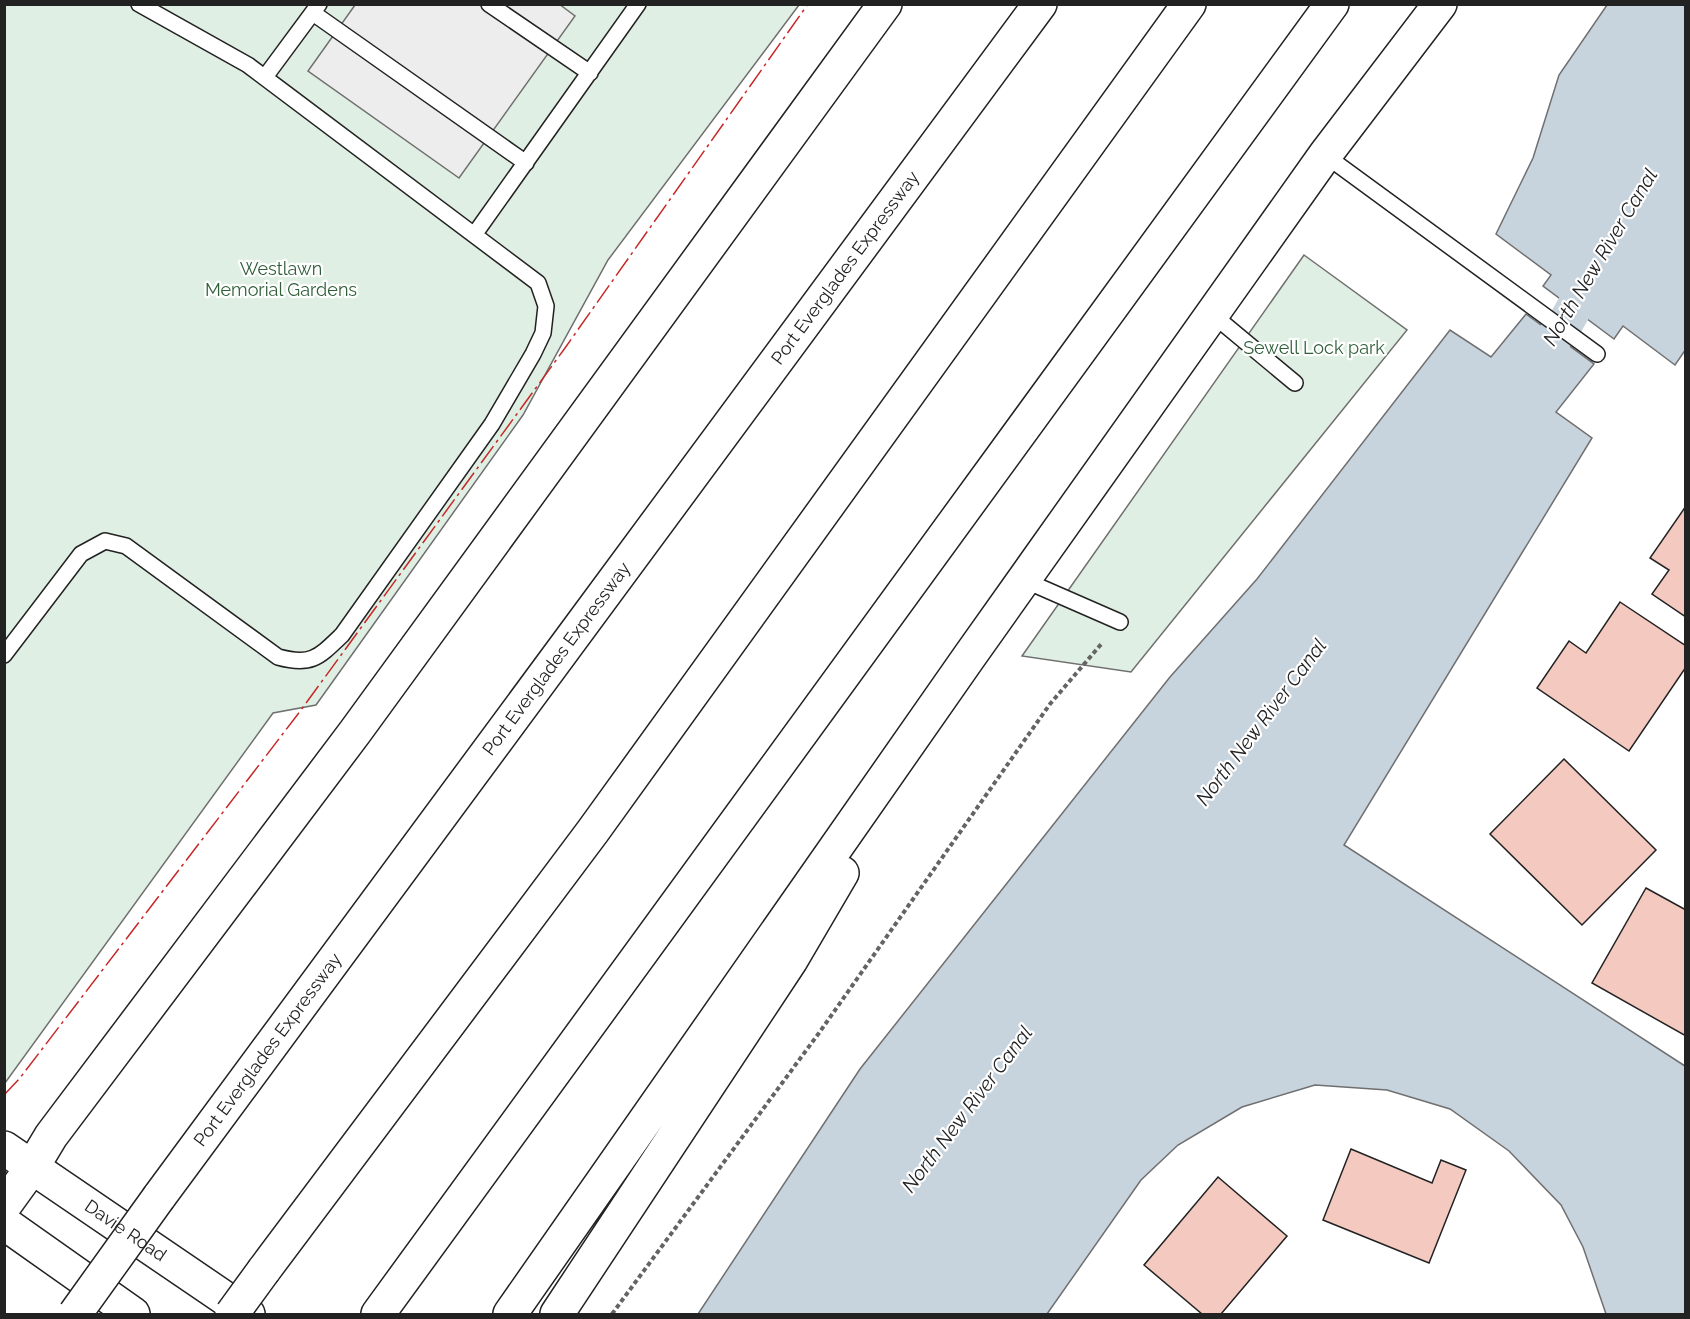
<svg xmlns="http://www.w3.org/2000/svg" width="1690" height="1319" font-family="Raleway,sans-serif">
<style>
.green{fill:#e0efe3;stroke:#6f6f6f;stroke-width:1.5}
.parking{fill:#ededed;stroke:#6f6f6f;stroke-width:1.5}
.water{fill:#c7d3dd;stroke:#6f6f6f;stroke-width:1.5}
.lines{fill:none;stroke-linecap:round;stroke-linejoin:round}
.canal{stroke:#c7d3dd;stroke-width:36}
.building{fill:#f3c9c0;stroke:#222;stroke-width:1.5}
.service-casing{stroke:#222;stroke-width:18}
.secondary-casing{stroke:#222;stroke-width:36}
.primary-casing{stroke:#222;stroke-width:36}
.motorway-casing{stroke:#222;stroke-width:36}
.path{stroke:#646464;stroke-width:4;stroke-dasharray:4.5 3;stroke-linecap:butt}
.service{stroke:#fff;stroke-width:15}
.secondary{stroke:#fff;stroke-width:33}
.primary{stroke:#fff;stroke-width:33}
.motorway{stroke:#fff;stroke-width:33}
.motorway-bridge-casing{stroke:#222;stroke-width:36;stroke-linecap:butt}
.motorway-bridge{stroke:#fff;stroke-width:33}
.power{stroke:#c62828;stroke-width:1.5;stroke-dasharray:21 4.5 3 4.5;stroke-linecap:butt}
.labels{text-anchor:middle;stroke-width:4.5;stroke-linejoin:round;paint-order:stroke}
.street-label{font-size:18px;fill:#222;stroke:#fff}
.park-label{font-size:18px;fill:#2f5e38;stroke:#fff}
.water-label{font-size:20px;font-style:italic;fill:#222;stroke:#fff}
</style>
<rect width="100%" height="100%" fill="#fff"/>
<path class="green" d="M5 5H799L608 260 523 415 316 705 273 713 5 1083Z
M1304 255 1407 330 1131 672 1022 656Z"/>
<path class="parking" d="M559 4 575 16 459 178 308 71 355 5Z"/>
<path class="water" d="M1607 5H1685L1686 349 1675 365 1623 326 1614 339 1543 286 1551 275 1496 234 1533 158 1559 75Z
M1526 314 1594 364 1556 412 1592 438 1344 845 1685 1066V1314H1606L1583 1247 1561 1205 1509 1151 1450 1109 1387 1090 1315 1085 1242 1107 1178 1145 1141 1180 1047 1314H698L860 1069 1170 677 1257 579 1450 330 1491 357Z"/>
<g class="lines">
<path class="canal" d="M1525 375 1566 322 1598 266"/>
</g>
<path class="building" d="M1686 506V617L1652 594 1669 570 1650 558Z
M1620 602 1686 646V667L1629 751 1537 688 1569 641 1586 653Z
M1564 759 1656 850 1582 925 1490 834Z
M1646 888 1686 910V1036L1592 983Z
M1351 1149 1432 1183 1441 1160 1466 1170 1429 1263 1323 1220Z
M1218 1177 1287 1236 1221 1314H1202L1144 1265Z"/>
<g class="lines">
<g class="service-casing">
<path id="service" d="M489 4 590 73
M313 13 526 163
M265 77 319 4
M1325 155 1597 354
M474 235 638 4
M1212 314 1295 383
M1024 580 1120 622
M4 655 81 554 105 541 126 546 278 657C311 666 318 658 342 635L492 424 533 354 543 333 546 306 538 283 248 65 139 4"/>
</g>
<g class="secondary-casing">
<g id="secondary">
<path id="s1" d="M4 1148 248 1314"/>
<path d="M4 1223 133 1314"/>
</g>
</g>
<g class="primary-casing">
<path id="primary" d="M4 1206 33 1166 51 1136 355 732 885 4
M510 1314 969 657 1325 155 1440 4
M557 1314 791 960 842 873"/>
</g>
<g class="motorway-casing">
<g id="motorway">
<path id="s2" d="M159 1197 1040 4"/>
<path d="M264 1270 593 831 1189 4"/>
<path d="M378 1314 1332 4"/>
</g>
</g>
<path class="path" d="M612 1314 819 1033 1050 704 1103 642"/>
<use href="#service" class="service"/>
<use href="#secondary" class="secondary"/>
<use href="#primary" class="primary"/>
<use href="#motorway" class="motorway"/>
<g class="motorway-bridge-casing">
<path id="motorway-bridge" d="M75 1314 159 1197
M232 1314 264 1270"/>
</g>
<use href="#motorway-bridge" class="motorway-bridge"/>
<path class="power" d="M4 1095 20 1078 301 710 565 348 808 4"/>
</g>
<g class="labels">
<g class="street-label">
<text dy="6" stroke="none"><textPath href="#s2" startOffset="1155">Port Everglades Expressway</textPath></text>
<text dy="6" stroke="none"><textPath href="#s2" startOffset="669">Port Everglades Expressway</textPath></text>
<text dy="6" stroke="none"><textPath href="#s2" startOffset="183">Port Everglades Expressway</textPath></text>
<text dy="6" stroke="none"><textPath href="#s1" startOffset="147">Davie Road</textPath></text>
</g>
<g class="park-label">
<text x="281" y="275">Westlawn<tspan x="281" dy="21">Memorial Gardens</tspan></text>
<text x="1314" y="354">Sewell Lock park</text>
</g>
<g class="water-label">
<text transform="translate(1600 257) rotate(-59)" y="7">North New River Canal</text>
<text transform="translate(1261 722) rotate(-53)" y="7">North New River Canal</text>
<text transform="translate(967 1109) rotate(-53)" y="7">North New River Canal</text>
</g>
</g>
<rect width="1690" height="1319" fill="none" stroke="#222222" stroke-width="12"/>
</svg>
